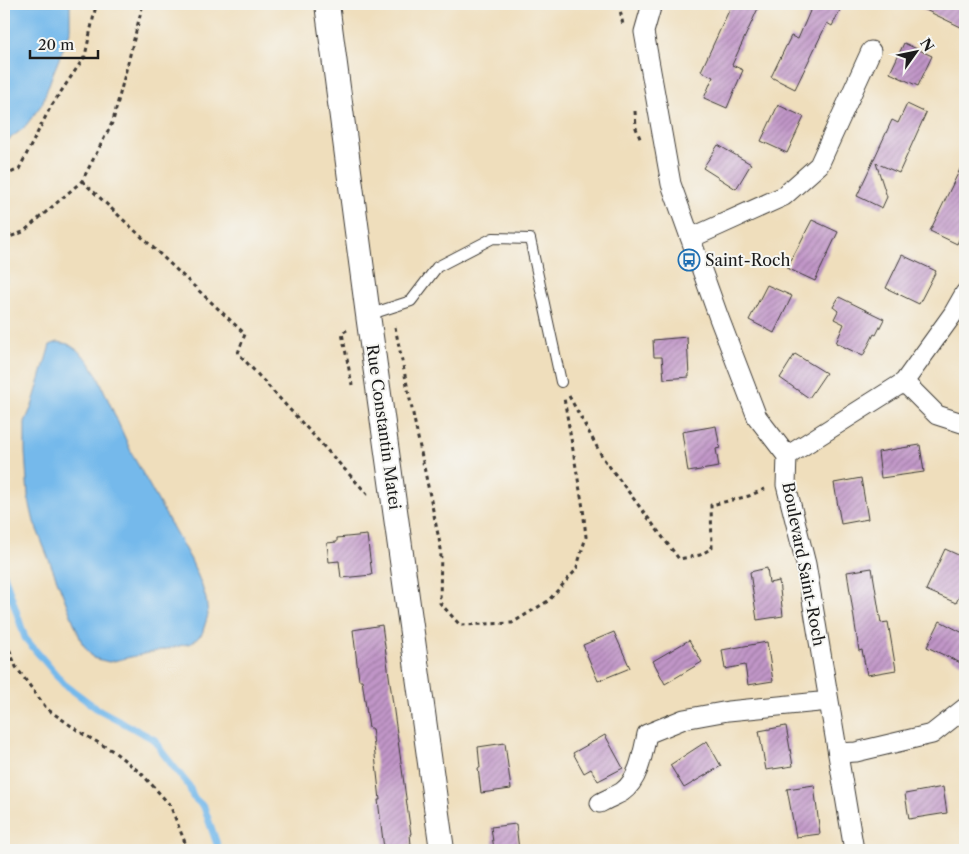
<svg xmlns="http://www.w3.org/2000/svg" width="969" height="854" font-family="'Libre Caslon Text',serif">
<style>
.water{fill:#75b9eb;stroke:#486a84}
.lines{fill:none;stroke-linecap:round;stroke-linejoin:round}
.stream{stroke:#75b9eb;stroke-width:7}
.building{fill:url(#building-hatch)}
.service-casing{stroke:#3c3934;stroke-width:12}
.minor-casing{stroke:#3c3934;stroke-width:21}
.tertiary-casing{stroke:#3c3934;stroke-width:26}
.path{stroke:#3c3934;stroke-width:3;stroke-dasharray:4 4;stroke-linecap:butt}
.service{stroke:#fff;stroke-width:10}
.minor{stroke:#fff;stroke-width:19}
.tertiary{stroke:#fff;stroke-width:24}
.labels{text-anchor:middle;stroke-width:4;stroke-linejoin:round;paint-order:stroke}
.poi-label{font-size:16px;fill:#1c1c1c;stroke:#f6f6f2;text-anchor:start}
.street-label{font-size:16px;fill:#1c1c1c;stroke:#f6f6f2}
</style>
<defs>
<pattern id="building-hatch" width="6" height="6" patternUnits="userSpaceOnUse" patternTransform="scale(1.25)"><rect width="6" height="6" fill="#c196c8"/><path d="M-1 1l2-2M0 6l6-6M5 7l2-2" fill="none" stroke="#9c7aa2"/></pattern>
</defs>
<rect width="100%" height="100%" fill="#f6f6f2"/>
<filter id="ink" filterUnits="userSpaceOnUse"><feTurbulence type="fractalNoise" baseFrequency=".02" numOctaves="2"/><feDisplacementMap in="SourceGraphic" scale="10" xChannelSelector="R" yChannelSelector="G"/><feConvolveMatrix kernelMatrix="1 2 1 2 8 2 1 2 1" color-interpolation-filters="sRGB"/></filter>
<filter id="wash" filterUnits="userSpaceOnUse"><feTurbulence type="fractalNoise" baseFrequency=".0096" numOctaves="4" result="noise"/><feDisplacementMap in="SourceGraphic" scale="20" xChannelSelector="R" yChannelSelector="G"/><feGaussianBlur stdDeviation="1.12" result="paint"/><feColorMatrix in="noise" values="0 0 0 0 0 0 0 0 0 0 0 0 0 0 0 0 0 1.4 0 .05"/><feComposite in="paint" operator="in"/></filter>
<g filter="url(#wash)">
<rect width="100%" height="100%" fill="#efdebc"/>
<path class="water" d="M4 4H70V32L52 76 42 104 24 128 4 143Z
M58 342 68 344 77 350 88 360 98 377 133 456 191 560 201 583 206 599 208 615 202 634 192 643 109 662 93 658 82 643 34 522 28 496 25 452V422L32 406 50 345Z"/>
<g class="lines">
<path class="stream" d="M4 276V279
M4 574 25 638 64 684 96 708 155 740 162 752 189 786 193 797 204 807 219 850"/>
</g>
<g id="blocks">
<path class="building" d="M732 4H760L732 65 743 70 727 108 704 98 713 77 701 71Z
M813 4H843L832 26 827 23 795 89 771 77 791 36 798 39Z
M913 4H965V29Z
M904 43 932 56 918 86 890 73Z
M907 104 926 113 899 173 876 163 887 197 882 208 857 196 892 120 898 123Z
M778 105 804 117 787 153 761 141Z
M718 145 751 164 736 189 703 168Z
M965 159V226L957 244 930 231Z
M812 220 838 232 815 281 787 268Z
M902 255 936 271 919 304 886 288Z
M767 285 792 296 774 333 749 320Z
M839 297 884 319 876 335 874 334 863 356 836 343 844 324 834 319 838 311 833 307Z
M687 337 689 377 664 379 662 357H654L653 340Z
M795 354 826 373 809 398 780 378Z
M716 426 720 448 716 449 719 467 688 472 682 432Z
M920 445 924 472 881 478 878 452Z
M861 478 868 519 841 524 834 483Z
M367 535 372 575 341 578 339 561 329 562 327 543 337 542V538Z
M945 549 965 558V584L956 603 926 590Z
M767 568 769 583 779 581 783 616 757 620 750 572Z
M872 568 881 623 888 622 896 670 867 675 862 650 859 651 847 572Z
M940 621 965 634V665L927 647Z
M382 625 411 834H410L411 845 384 849 378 800H380L372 728H369L362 680H359L353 630Z
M614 632 630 668 598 681 583 645Z
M689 640 702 662 665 684 653 661Z
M767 642 773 681 748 685 745 665 725 669 722 650Z
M786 726 793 766 766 770 759 731Z
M605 735 623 768 598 781 591 769 584 773 573 753Z
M707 741 721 766 684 788 670 765Z
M505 743 511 789 481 793 478 768H480L478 747Z
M814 785 820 834 796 837 787 789Z
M943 787 947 813 909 819 905 794Z
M516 824 519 850H494L491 827Z"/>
</g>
</g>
<g filter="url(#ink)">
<use href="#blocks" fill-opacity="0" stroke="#3c3934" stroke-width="1"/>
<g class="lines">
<g class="service-casing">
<path id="service" d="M368 315 411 301 437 267 493 238 530 239 561 382"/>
</g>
<g class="minor-casing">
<path id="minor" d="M652 4 644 32 671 184 719 318 757 417 787 456 786 485 806 564 854 850
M691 238 784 196 819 165 871 51
M904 382 937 415 965 424
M787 456 904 382 953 314 965 293
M839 753 856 752 932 734 965 708
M600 803C607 799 615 796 622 792 639 780 643 753 647 734L684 719 728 711 829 701"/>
</g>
<g class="tertiary-casing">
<path id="tertiary" d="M327 4 368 315 442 850"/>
</g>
<path class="path" d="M619 4 623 25
M635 111 636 128 641 141
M4 176 19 169 50 108 85 56 95 10 94 4
M82 181 245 334 238 353 370 497
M4 239 23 232 82 181 113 121 143 4
M395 327 441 549 440 603 460 625 512 623 548 601 576 570 586 537 583 508 564 398
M347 330 342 333 352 385
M569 396 603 458 679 559 700 555 712 548 711 505 749 496 767 488
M4 635 16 667 47 709 83 734 113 751 142 774 170 805 188 850"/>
<use href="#service" class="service"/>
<use href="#minor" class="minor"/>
<use href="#tertiary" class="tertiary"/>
</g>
</g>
<defs>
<g id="bus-ring" transform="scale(1.125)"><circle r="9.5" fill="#f6f6f2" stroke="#1f6fb2" stroke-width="1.5"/><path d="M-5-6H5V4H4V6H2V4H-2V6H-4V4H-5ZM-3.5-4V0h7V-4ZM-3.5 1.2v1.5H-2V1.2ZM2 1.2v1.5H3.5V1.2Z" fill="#1f6fb2"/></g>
</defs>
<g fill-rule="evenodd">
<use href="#bus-ring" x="689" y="260"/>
</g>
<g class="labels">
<g class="poi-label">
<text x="705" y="266">Saint-Roch</text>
</g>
<g class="street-label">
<text transform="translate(384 427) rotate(82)" y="6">Rue Constantin Matei</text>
<text transform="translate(804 564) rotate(79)" y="6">Boulevard Saint-Roch</text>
</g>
</g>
<rect width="969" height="854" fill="none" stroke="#f6f6f2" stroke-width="20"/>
<g transform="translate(916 52) rotate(57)" stroke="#f6f6f2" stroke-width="4" paint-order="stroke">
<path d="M0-4L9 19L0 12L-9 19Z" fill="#1c1c1c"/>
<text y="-8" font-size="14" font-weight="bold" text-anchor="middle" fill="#1c1c1c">N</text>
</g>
<path d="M30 50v8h68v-8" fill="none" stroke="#1c1c1c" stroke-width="2.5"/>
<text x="38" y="50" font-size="15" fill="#1c1c1c" stroke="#f6f6f2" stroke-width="4" paint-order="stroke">20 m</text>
</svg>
